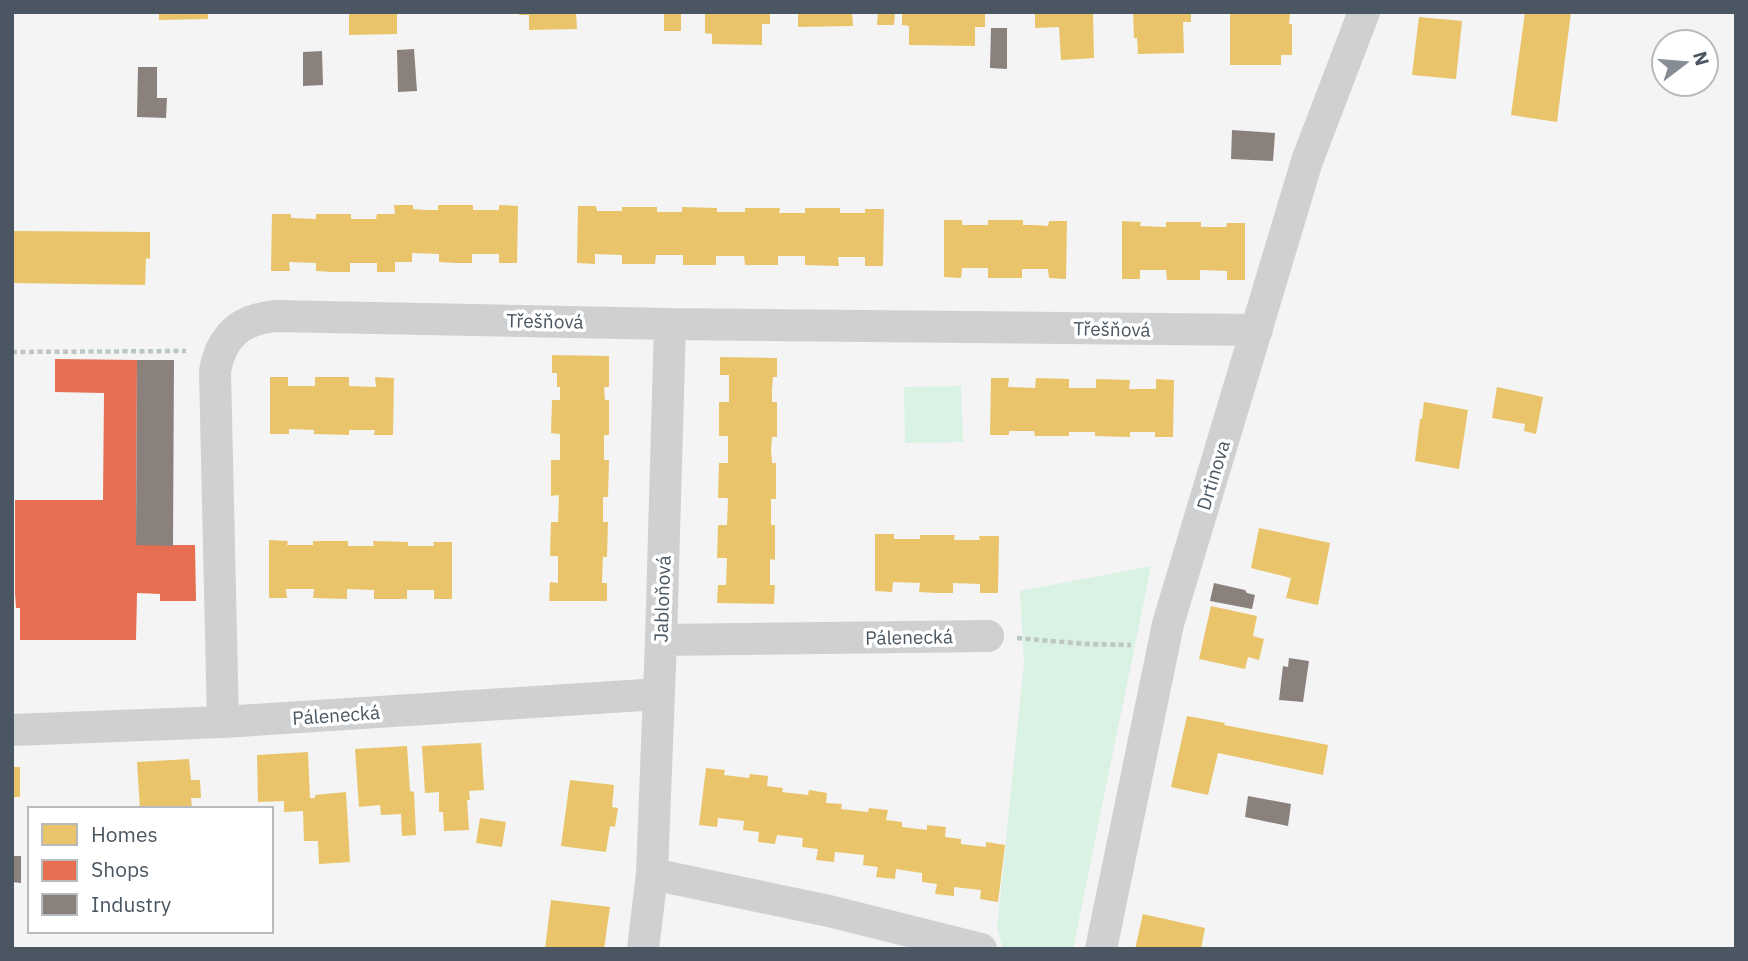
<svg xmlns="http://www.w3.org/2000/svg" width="1748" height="961" font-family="'IBM Plex Sans',sans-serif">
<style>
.green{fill:#d9f2e3}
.homes{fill:#e9c46a}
.shops{fill:#e76f51}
.industry{fill:#8a817c}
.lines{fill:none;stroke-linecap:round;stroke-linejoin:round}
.path{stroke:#bcc7c4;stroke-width:4.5;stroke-dasharray:5 3.5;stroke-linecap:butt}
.minor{stroke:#ced0d2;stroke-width:32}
.labels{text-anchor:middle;stroke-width:7;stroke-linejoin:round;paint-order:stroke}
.street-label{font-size:19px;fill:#4a5661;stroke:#fff}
</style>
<rect width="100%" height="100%" fill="#f4f4f4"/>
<path class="green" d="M961 386 963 442 905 443 904 387Z
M1151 566 1073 949H1003L997 928 1024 663 1020 591Z"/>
<path class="homes" d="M159 12H208V19L159 20Z
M349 12H397V34L349 35Z
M519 12H576L577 29 529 30V15H519Z
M664 12H681V31H664Z
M705 12H770V24H762V45L712 44V34L705 33Z
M798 12H852L853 26 798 27Z
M878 12H895L894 25H877Z
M902 12H985V27H975V46L909 45V26L902 25Z
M1035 12H1093L1094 58 1061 60 1059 27 1035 28Z
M1136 12H1191V22H1183L1184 53 1138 54 1137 38H1134L1133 13Z
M1230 12H1282L1281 14H1290L1289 24H1292V55H1281V65H1230Z
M1525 12H1571L1557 122 1511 115Z
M1419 17 1462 21 1456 79 1412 75Z
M394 205H413V209L426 210H438V205H473V210H499V205L518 206 517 263H499V254H472V263H455L439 262V254L412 253V262H395V272H377V263H350V272H333L316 271V263L289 262 290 271H271L272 214H291V218L316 219V214H351V219H376L377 214H395Z
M578 206H596L597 211H622V207H657V212H682V207L717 208V212H745V208H780L779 213H805V208H840V213H865V209H884L883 266H865V257H838L839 266 805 265V256H778V265H745L744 256H716V265H683V255H656L655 264H622V255L595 254V264L577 263Z
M944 220H962V225H988V220H1023V225H1035L1048 226 1049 221H1067L1066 279 1049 278 1048 269H1022V278H988V268H962L961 278 944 277Z
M1122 221 1141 222 1140 226 1166 227V222H1201V227H1226L1227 223H1245V280H1227V271L1200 270V280H1167L1166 270H1140V279H1122Z
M12 231 150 232V259L146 258 145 285 12 283Z
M552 355 609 356V387H604L605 400H609V435H604V460H609L608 497H603V522H608L607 557H603L602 583H607V601H549L550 582 558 583V556H550L551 522H558L559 495 551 496V460H560V434L551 433 552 400H560V387H557V373H552Z
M720 357 777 358V377H773L772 389V402H777V437H772L771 450 772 463H776V499H771V525H775V560L770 559V585H775L774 604 717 603 718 585H726L727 558H717L718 525H727L728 498H718L719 463H728V436H719V402H729V375H720Z
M270 377H288V386H315V377H349V386L376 387 375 377 394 378 393 435H374L375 430H349V435L314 434V430L289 429V434H270Z
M991 378H1009L1008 387 1035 388 1036 378 1069 379V388H1096V379L1130 380 1129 389H1156V379L1174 380 1173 437H1155V432H1130V437L1095 436V432H1069V436H1035L1034 431H1009V435H990Z
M1497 387 1543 397 1536 434 1524 431 1525 424 1492 418Z
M1424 402 1468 410 1459 469 1415 461 1420 419H1422Z
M1259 528 1330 543 1318 605 1286 598 1291 578 1251 568Z
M875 534H894V539H920V535H955L954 540H980L979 536H999L998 593H980V584L953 583V593H936L919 592 920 583 893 582 892 592 875 591Z
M269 540 288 541 287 545H313V541H348V546H374L373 541 408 542V546H434L433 542H452V599H434V590H407V599H374V590L347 589V599L313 598 314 589H286L287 598H269Z
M1211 606 1257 616 1253 636 1264 639 1259 660 1248 657 1245 669 1199 659Z
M1187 716 1225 723 1224 725 1328 745 1323 775 1218 753 1208 795 1171 787Z
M481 743 484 790 469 791 470 800H467L469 830 444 831 443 812H439V792L425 793 422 746Z
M407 746 410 791 414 792 416 835 402 836 401 814 381 815 380 805 359 807 355 749Z
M308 752 310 798H315V795L346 792 350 862 319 864 318 841H304L303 811 284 812V801L258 802 257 755Z
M189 759 191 780H200L201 798H191L192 809H140L137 762Z
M12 767H20V797H12Z
M706 768 725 770 724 775 749 778 750 774 768 776 767 786 783 788 782 792 808 795 809 790 827 793 826 803 842 804 841 809 868 812 869 808 888 810 886 820 902 822V827L927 830V825L946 827 945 837 961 839V844L986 847V842L1005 845 998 902 980 899 981 890 954 887V896L935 894 937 884 922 882V873L896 869 895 879 876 877 878 867 863 865 864 855 835 852 834 862 816 860 818 849 802 847 803 838 777 835 775 844 758 842 759 832 743 830 744 821 718 818 717 827 699 825Z
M570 780 614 785 612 807 618 808 615 827 610 826 606 852 561 846Z
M480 818 506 822 502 847 476 843Z
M551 900 610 907 604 949H545Z
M1143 914 1205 928 1201 949H1135Z"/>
<path class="shops" d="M55 359 137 360 136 545H195L196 601H160V594L137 593 136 640H20V608H16L15 593V500H103L104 393 55 392Z"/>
<path class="industry" d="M991 28H1007V69L990 68Z
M414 49 417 91 398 92 397 50Z
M322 51 323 85 303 86V52Z
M138 67H157V98H167L166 118 137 117Z
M1232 130 1275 133 1273 161 1231 159Z
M137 360H174L173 546 136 545Z
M1214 583 1245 590 1247 593 1255 595 1252 609 1210 601Z
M1289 658 1309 661 1303 702 1279 700 1283 666 1288 667Z
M1248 796 1291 804 1288 826 1245 817Z
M12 856H21V883L12 882Z"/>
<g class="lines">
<path class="path" d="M12 352 186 351
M1017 638 1086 644 1131 645"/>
<path class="minor" d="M661 640 988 636
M223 722 215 371C221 336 241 319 276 316L670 324 1257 330
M12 730 223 722 659 694
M652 874 829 911 981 949
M643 949 652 874 661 640 670 324
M1101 949 1168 624 1307 161 1364 12"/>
</g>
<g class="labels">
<g class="street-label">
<text transform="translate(545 321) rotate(1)" y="7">Třešňová</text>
<text transform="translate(1112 329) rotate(1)" y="7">Třešňová</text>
<text transform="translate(1213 475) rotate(-73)" y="7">Drtinova</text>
<text transform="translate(662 599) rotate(-88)" y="7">Jabloňová</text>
<text transform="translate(909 637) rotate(-1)" y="7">Pálenecká</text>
<text transform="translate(336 715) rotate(-4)" y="7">Pálenecká</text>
</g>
</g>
<rect width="1748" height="961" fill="none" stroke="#4a5661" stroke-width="28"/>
<rect x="28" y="807" width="245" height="126" fill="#ffffff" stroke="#b7bbc0" stroke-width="2"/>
<rect x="42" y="824" width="35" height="21" fill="#e9c46a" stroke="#b7bbc0" stroke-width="2"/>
<text x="91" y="842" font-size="21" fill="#4a5661">Homes</text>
<rect x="42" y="860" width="35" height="21" fill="#e76f51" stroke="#b7bbc0" stroke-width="2"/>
<text x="91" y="877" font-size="21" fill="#4a5661">Shops</text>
<rect x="42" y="894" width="35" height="21" fill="#8a817c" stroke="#b7bbc0" stroke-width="2"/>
<text x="91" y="912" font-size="21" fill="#4a5661">Industry</text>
<g transform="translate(1685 63) rotate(74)"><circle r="33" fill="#ffffff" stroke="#b7bbc0" stroke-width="2"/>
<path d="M0-5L12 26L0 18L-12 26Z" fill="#868d94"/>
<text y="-10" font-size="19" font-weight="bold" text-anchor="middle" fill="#4a5661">N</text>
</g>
</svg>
